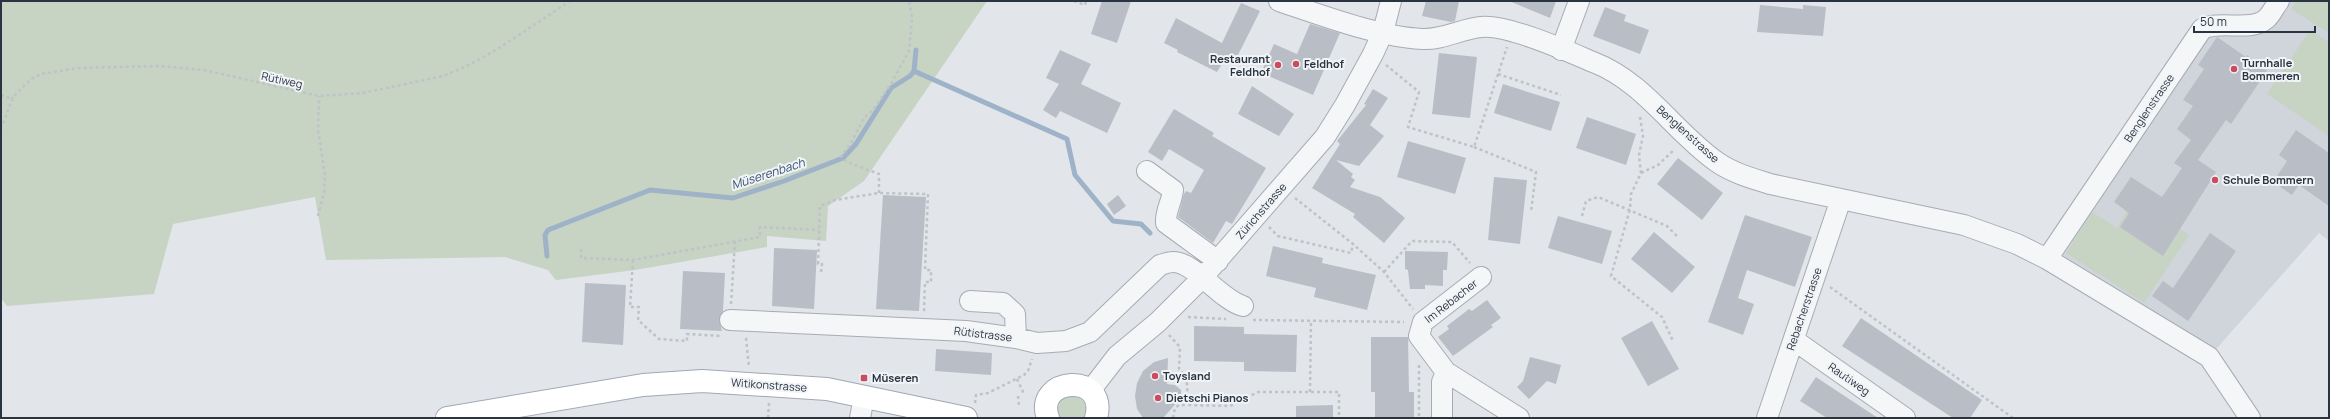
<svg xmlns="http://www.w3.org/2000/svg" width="2330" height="419" font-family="Manrope,sans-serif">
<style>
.built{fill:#d0d4db}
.green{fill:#c7d3c3}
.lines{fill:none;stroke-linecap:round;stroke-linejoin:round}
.stream{stroke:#9eb3c8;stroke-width:5}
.building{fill:#b9bec6}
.minor-casing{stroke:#a7acb4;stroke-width:22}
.major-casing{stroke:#a1a9b5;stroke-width:24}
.path{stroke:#bfc3c8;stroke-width:2.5;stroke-dasharray:3 3;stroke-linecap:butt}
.minor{stroke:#f4f6f8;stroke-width:20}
.major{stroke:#fff;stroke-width:22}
.poi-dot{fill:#c94c5f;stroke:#f1f4f7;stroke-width:1.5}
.labels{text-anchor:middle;stroke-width:4;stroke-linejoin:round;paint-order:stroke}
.poi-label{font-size:11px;font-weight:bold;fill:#2a3341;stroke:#f1f4f7;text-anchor:start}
.street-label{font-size:11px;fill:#2a3341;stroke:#f1f4f7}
.water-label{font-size:12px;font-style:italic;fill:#365273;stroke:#f1f4f7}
</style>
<rect width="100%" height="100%" fill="#e2e5ea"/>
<path class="built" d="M2279 1H2329V241L2319 233 2209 357 2047 259 2202 29 2256 24Z"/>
<path class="green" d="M1 1H987L864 181 828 206 826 241 767 236V247L635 270 556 280 548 270 505 257 326 260 315 197 173 224 154 294 7 306 1 298Z
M2296 1H2329V33L2291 9Z
M2310 30 2329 42V136L2267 94Z
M2135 198 2189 235 2144 303 2066 253 2092 212 2117 228Z
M1067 396C1082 397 1091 402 1085 418H1060C1054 409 1059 400 1067 396Z"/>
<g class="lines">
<path class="stream" d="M914 71 1067 139 1075 175 1113 221 1141 224 1150 233
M547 256 545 235 548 230 650 190 733 198 784 181 843 158 856 144 891 88 910 76 914 71 916 50"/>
</g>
<path class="building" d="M1102 1H1131L1117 43 1091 34Z
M1426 1H1459L1455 21 1451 22 1422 16Z
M1509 1H1556L1550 18Z
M1241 3 1260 11 1235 61 1226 57 1217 72 1177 52 1178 50 1164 43 1176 18 1222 43Z
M1760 5 1803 9V5L1826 7 1823 36 1757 32Z
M1605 7 1626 15 1624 21 1649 30 1640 54 1593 36Z
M1310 24 1340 33 1313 95 1261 73 1274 44 1297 54Z
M2217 37 2246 57 2247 55 2267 71 2231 124 2226 120 2198 160 2216 172 2163 256 2120 227 2129 213 2114 202 2131 177 2162 197 2182 168 2174 163 2191 140 2177 129 2193 106 2183 100 2204 69 2198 65Z
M1060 50 1091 64 1081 84 1121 103 1107 133 1060 111 1056 118 1043 110 1059 84 1046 78Z
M1439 53 1477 57 1470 118 1432 114Z
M1503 84 1560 102 1551 131 1494 113Z
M1252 86 1294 114 1279 136 1238 114Z
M1373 89 1388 98 1370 125 1384 136 1359 166 1336 160 1353 174 1351 177 1355 180 1350 187 1380 197 1405 218 1384 243 1353 217 1355 214 1312 188 1340 144 1337 141 1366 105 1364 104Z
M1174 109 1214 133 1212 136 1266 168 1232 224 1226 221 1213 243 1178 217 1184 194 1186 191 1191 193 1204 170 1169 149 1162 161 1148 152Z
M1587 117 1636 134 1626 165 1576 148Z
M2296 130 2329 153V206L2299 185 2292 195 2273 182 2287 161 2279 155Z
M1408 141 1466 158 1455 194 1397 177Z
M1678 158 1723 193 1702 220 1657 184Z
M1494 177 1527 180 1520 244 1488 240Z
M883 195 926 197 919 311 876 309Z
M1118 195 1126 206 1114 215 1107 204Z
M1745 215 1812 237 1795 287 1747 270 1738 298 1754 304 1743 335 1708 322Z
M1558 216 1612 231 1602 264 1548 248Z
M1654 232 1695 267 1672 293 1631 259Z
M2210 233 2236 251 2188 321 2152 296 2163 281 2173 288Z
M1273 246 1323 258 1322 263 1376 275 1367 310 1314 297 1316 288 1266 276Z
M774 248 817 250 814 309 772 306Z
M1405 251 1448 252 1447 270H1443V286L1425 285V289H1410L1408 270 1405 269Z
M683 271 725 273 723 311 719 319 722 331 680 329Z
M585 283 626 285 623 345 582 342Z
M1487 300 1501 318 1491 325 1493 327 1453 356 1438 337 1449 329 1447 326 1469 309 1472 311Z
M1861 318 1982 400 1970 418H1953L1842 346Z
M1652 321 1679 369 1648 386 1621 338Z
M1194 326 1244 327V334L1297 335 1296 372 1244 371V362L1194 361Z
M1371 337H1408L1409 392H1414V418H1375V392H1371Z
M936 349 992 353 991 375 935 371Z
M1530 357 1561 365 1556 384 1547 381 1529 399 1517 387 1523 381Z
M1168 358 1167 384 1175 385 1181 390V398L1163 418H1143L1137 409 1135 396 1137 383 1143 371 1154 362Z
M1816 377 1837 391 1878 418H1827L1800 401Z
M1333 405V418H1296V406Z"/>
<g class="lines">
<g class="minor-casing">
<path id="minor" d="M1279 1C1321 15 1379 37 1422 39 1443 40 1461 29 1481 27 1507 24 1567 51 1593 62 1645 82 1673 131 1717 162 1733 173 1751 178 1770 184L1964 225 2017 244 2047 259 2209 357 2250 418
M1561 50 1579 1
M1147 171 1173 190C1172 202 1165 211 1166 223L1218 261
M2047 259 2202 29C2220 20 2251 32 2266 19 2271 15 2275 6 2279 1
M1481 277 1423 322 1419 336 1446 372 1519 418
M970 301 1003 303 1015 314 1016 338
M730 320 966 331 1016 338 1037 343 1066 341 1090 332 1160 265C1164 264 1169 262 1173 262 1195 262 1219 299 1243 306
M1794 340 1905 418
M1090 391 1117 356 1158 322 1202 278 1325 137 1345 105 1373 54 1383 32 1391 1
M860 418 864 397
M1442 418V382L1446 372
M1767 418 1841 199"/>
</g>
<g class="major-casing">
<path id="major" d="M447 418 643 385 702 381 827 389 966 418
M1048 418C1033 377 1109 371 1096 418"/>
</g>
<path class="path" d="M1074 1 1085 5 1086 1
M1386 65 1419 92 1408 127 1474 147 1507 47
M1498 74 1561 95
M1 95 12 99 13 97
M1640 117 1643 136 1639 155 1641 173 1631 194 1630 209 1611 276 1662 317 1673 341
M1 129 13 97 31 79 41 74 79 68 158 66 204 70 319 96 363 93 443 76 469 65 496 50 570 1
M1474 147 1536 172 1531 212
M1641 173 1658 165 1675 149
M879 193V174L847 162 841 156 850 145 864 118 874 109 892 82 909 51 912 18 909 1
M1295 198 1353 244 1384 272 1413 309
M318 216 324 192 325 175 318 130 319 96
M1582 216 1586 201 1598 197 1667 226 1679 238
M1269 227 1278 236 1351 253 1353 244
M581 249V258L633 260 760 237V227L819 230
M633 260 630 307H639L638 320 659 339 687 341V334L722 336
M821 272 822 264H818L820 206 835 200 879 193 928 194 925 270H931V282H925L924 312
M1384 272 1412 241 1452 242 1470 263
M1830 287 2013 418
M731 304 735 242
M1188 317 1226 319
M1253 320 1404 322
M1169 335 1180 347 1179 369C1190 378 1187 392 1187 405L1230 406 1258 392H1339V418
M746 338 749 367
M1419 365V418
M1017 379 1024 394
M1310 392 1311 322
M1018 396 1019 406
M975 403 976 395 988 393 1024 375 1028 371 1032 359
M768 418 769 403
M1173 418 1175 408 1179 405H1187"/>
<use href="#minor" class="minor"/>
<use href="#major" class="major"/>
</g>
<g class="poi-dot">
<circle cx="1296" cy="64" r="4"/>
<circle cx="1278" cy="65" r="4"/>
<circle cx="2234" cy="69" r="4"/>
<circle cx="2215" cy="180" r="4"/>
<circle cx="1155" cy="376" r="4"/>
<rect x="860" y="374" width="8" height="8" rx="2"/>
<circle cx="1158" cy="398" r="4"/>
</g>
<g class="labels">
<g class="poi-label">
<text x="1270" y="63" text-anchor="end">Restaurant<tspan x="1270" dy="13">Feldhof</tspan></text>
<text x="2242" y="67">Turnhalle<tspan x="2242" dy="13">Bommeren</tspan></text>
<text x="1304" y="68">Feldhof</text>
<text x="2223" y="184">Schule Bommern</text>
<text x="1163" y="380">Toysland</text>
<text x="872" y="382">Müseren</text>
<text x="1166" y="402">Dietschi Pianos</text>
</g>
<g class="street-label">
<text transform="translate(282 80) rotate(12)" y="4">Rütiweg</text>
<text transform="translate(2149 108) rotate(-56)" y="4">Benglenstrasse</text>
<text transform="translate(1688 134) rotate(42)" y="4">Benglenstrasse</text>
<text transform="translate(1261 211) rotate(-49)" y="4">Zürichstrasse</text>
<text transform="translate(1451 301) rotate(-38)" y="4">Im Rebacher</text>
<text transform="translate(1804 309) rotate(-71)" y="4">Rebacherstrasse</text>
<text transform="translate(983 334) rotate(7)" y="4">Rütistrasse</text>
<text transform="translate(1849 379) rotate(35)" y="4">Rautiweg</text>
<text transform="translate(769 385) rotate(4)" y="4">Witikonstrasse</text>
</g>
<g class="water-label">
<text transform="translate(768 174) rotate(-18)" y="4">Müserenbach</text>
</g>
</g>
<rect width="2330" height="419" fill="none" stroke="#2a3341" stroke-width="4"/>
<path d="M2194 26v6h121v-6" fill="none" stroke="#2a3341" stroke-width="2"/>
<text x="2200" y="26" font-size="12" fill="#2a3341" stroke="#f1f4f7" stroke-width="3" paint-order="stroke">50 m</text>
</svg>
